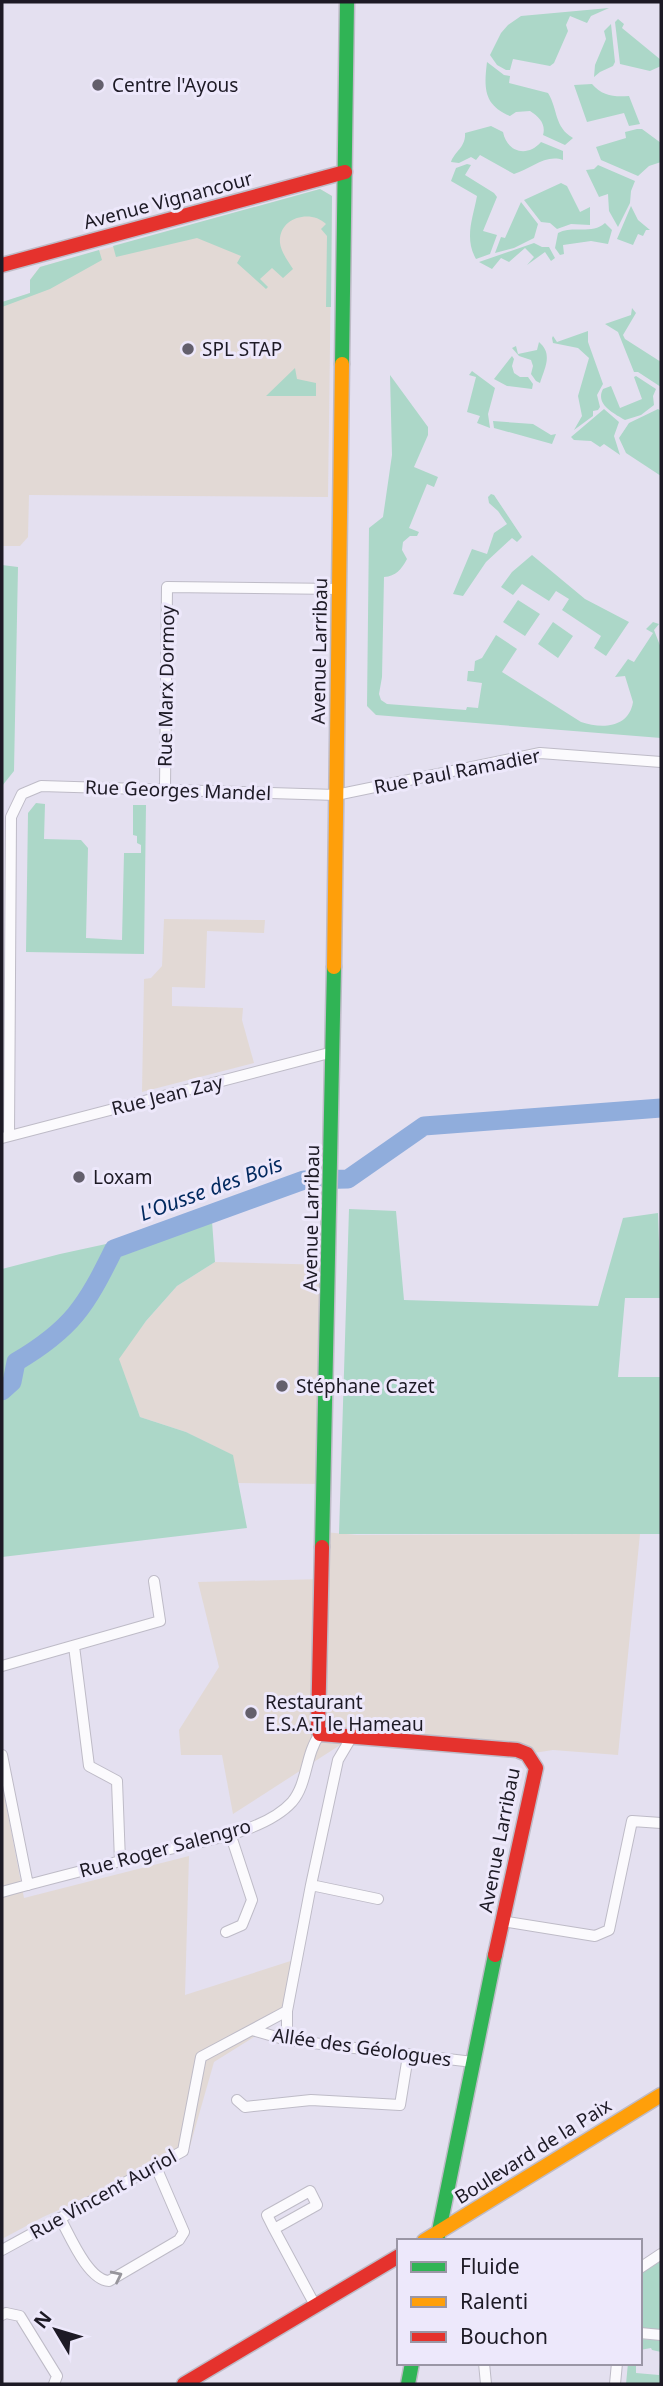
<svg xmlns="http://www.w3.org/2000/svg" width="663" height="2386" font-family="'Noto Sans',sans-serif">
<style>
.industrial{fill:#e2d9d5}
.green{fill:#acd7c8}
.lines{fill:none;stroke-linecap:round;stroke-linejoin:round}
.river{stroke:#90addc;stroke-width:19}
.street-casing{stroke:#bebbc7;stroke-width:12}
.fast-casing{stroke:#bebbc7;stroke-width:17}
.slow-casing{stroke:#bebbc7;stroke-width:17}
.jam-casing{stroke:#bebbc7;stroke-width:17}
.street{stroke:#fbfafd;stroke-width:10}
.fast{stroke:#30b455;stroke-width:14}
.slow{stroke:#ff9f0a;stroke-width:14}
.jam{stroke:#e5322d;stroke-width:14}
.oneway{stroke:#97959c}
.poi-dot{fill:#635f6c;stroke:#ede8fb;stroke-width:2.5}
.labels{text-anchor:middle;stroke-width:6;stroke-linejoin:round;paint-order:stroke}
.poi-label{font-size:19px;fill:#1d1a25;stroke:#ede8fb;text-anchor:start}
.street-label{font-size:19px;fill:#1d1a25;stroke:#ede8fb}
.water-label{font-size:21px;font-style:italic;fill:#00285e;stroke:#ede8fb}
</style>
<rect width="100%" height="100%" fill="#e4e0f0"/>
<path class="industrial" d="M320 189 332 196 328 497 29 495 28 537 20 546H2V303L30 293V280L40 267Z
M164 919 265 920 264 933 207 931 205 988 172 987V1006L243 1008 242 1020 254 1063 142 1092 144 979 151 978 162 966Z
M215 1262 330 1265 325 1484 238 1483 232 1455 186 1432 140 1417 118 1358 146 1321 177 1286Z
M324 1532 357 1535 640 1534 618 1755 553 1750 527 1754 351 1738 233 1814 222 1755H181L179 1730 219 1667 198 1582 323 1579Z
M2 1784 24 1898 189 1856 185 1995 303 1957 289 2015 214 2062 188 2153 43 2217 2 2239Z"/>
<path class="green" d="M609 8 591 16 587 23 570 16 566 25 568 31 554 63 550 66 513 59 510 70H506L497 65 490 55 501 33 508 25 521 16Z
M618 19 624 24 622 28 661 60V66L650 71 620 64 615 22Z
M611 24 615 62 613 66 600 72 594 77 595 65 606 39 604 31Z
M487 62 504 75 510 76 509 83 548 93C558 109 554 127 573 138L565 145 543 135C546 125 540 117 530 111L516 112 510 116C483 105 484 87 487 62Z
M592 84C602 96 614 97 629 96L640 124 629 126 624 113 587 122 574 85Z
M491 126 503 132C507 152 527 158 541 142L563 151V160C545 154 531 169 514 174L480 155 476 160 471 157 459 163 451 162C455 151 466 147 465 133Z
M637 129H642L661 143V162L649 166 638 176 601 160 596 147 626 138 625 132Z
M467 164 471 165 465 175 494 193 497 197 483 231 497 235 490 254 476 259C464 238 473 218 477 196L451 181 456 168Z
M598 165 635 181 631 191 630 203 618 227 609 211 608 194 599 197 586 170 594 169Z
M561 183 567 186 580 212 590 207V225L571 224 557 229 550 223 541 222 524 200Z
M320 189 332 196 331 307H326L327 236 321 229 326 224C311 209 278 217 280 243 281 252 288 261 293 269L283 278 272 268 260 279 268 287 266 289 237 263 241 256 197 238 116 257 113 246Z
M521 202 538 224 534 238 514 248 495 253 501 237 505 238Z
M631 206 638 220 650 230H646L643 236 638 234 633 245 617 239Z
M605 223 612 230 608 244 591 241 563 245 564 254 560 255 555 248 558 233C573 225 592 235 605 223Z
M534 243 542 247H549L555 258 551 261 545 252 527 265 534 257 525 248 509 262 501 258 492 269 479 262Z
M99 250 102 260 50 289 2 307V302L30 293V280L40 267Z
M632 308 636 313 623 335 625 339 661 362V387L638 372H634L618 332 605 324 631 315Z
M588 331V342L603 384 597 395 600 407 598 410 593 411V416L574 430 582 416 578 396 589 358 578 348 553 343 552 338 553 336 557 342Z
M539 342C553 354 545 367 540 383L536 381 531 374 533 366 531 360 519 356 512 348 516 346 518 354 537 350Z
M512 356 514 359 512 366 514 373 520 377H528L533 384 532 389 507 386 494 379Z
M295 368 297 379 316 383V396H266Z
M472 371 495 388 488 414 490 428 477 423 480 416 467 412 476 377 469 375Z
M390 375 428 427V435L414 467 438 477 434 487 427 484 409 528 419 532 417 536H410L403 542 402 550 407 559C401 570 396 576 384 577L382 677 379 694 381 700 387 704 466 710 467 707 478 708 482 683 467 681 468 671H474L475 661 482 658 496 635 517 649 502 672 581 722C602 729 629 728 633 702L625 676 615 677 628 659 634 662 653 633 646 629 653 622 659 624 654 630 661 648V738L376 715 367 706 369 528 383 517 392 455Z
M636 376 656 389 653 396 654 405 641 415 625 420C613 413 595 404 603 389L611 386 620 408 642 399 634 377Z
M604 409 619 422 614 436 620 455 604 444 600 447 591 441 574 440 571 437Z
M658 409 661 411V476L626 453 619 438 629 423Z
M493 421 533 424 551 435 556 434 552 444 494 428Z
M491 494 494 495 522 537 517 542 512 538 486 562 463 596 453 594 472 549 487 554 494 533 507 524 498 511 489 503 488 497Z
M532 555 585 599 629 622 606 656 594 648 601 636 562 610 569 599 556 591 549 601 522 584 513 595 501 587 512 572Z
M2 565 18 567 14 771 2 786Z
M518 600 540 614 525 636 503 622Z
M553 622 573 636 558 658 538 644Z
M36 803 45 804 44 839 81 840 88 848 86 938 122 940 124 853H141V845L137 843V836L133 835V805H146L144 954 26 952 28 813Z
M349 1209 396 1211 404 1300 598 1306 623 1218 658 1213 661 1298H625L618 1377H661V1534H339Z
M212 1221 215 1262 177 1286 146 1321 119 1359 140 1417 186 1432 233 1455 247 1528 2 1557V1269L60 1254Z
M661 2261V2330L640 2329V2274Z
M640 2339 661 2340V2384H626L628 2363H636V2373L659 2375 661 2352 652 2350 651 2348 640 2350Z"/>
<g class="lines">
<path class="river" d="M2 1391 12 1382 16 1362C72 1329 86 1306 114 1249L304 1180 348 1179 424 1126 661 1108"/>
<g class="street-casing">
<path id="street" d="M165 788 167 587 339 589
M9 1136 11 817 22 794 41 786 336 795 540 753 661 762
M2 1138 333 1052
M74 1646 89 1766 117 1781 120 1861
M2 1666 160 1621 154 1581
M2 1755 28 1885
M311 1885 378 1899
M2 1892C52 1878 102 1866 152 1853 193 1843 263 1834 292 1802 308 1783 305 1754 320 1734
M502 1921 595 1936 609 1930 632 1821 661 1823
M226 1932 242 1925 252 1900 230 1833
M252 2030 287 2040 473 2062
M287 2040V2011L311 1885 338 1760 351 1738
M237 2100 245 2107 311 2100 400 2105 408 2056
M60 2218C70 2236 88 2280 109 2281L179 2240 184 2232 156 2167
M274 2229 267 2215 310 2191 317 2205 274 2229 316 2307
M2 2250 183 2151 201 2057 287 2011
M640 2268 661 2254
M2 2315 6 2313 20 2316 57 2376 54 2384
M640 2333 661 2335
M484 2363 486 2384
M615 2384 617 2363"/>
</g>
<g class="fast-casing">
<path id="fast" d="M342 364 347 2
M322 1547 334 967
M437 2241 495 1955
M408 2384 412 2363"/>
</g>
<g class="slow-casing">
<path id="slow" d="M334 967 342 364
M424 2241 661 2095"/>
</g>
<g class="jam-casing">
<path id="jam" d="M2 265 345 172
M322 1547 318 1729 320 1734 517 1750 527 1754 536 1768 495 1955
M184 2384 399 2256"/>
</g>
<use href="#street" class="street"/>
<use href="#fast" class="fast"/>
<use href="#slow" class="slow"/>
<use href="#jam" class="jam"/>
</g>
<defs><path id="oneway-chevron" d="M-2-3.5L2.5 0L-2 3.5" fill="none" stroke-width="1.6" stroke-linecap="round" stroke-linejoin="round" transform="scale(1.75)"/></defs>
<use class="oneway" href="#oneway-chevron" transform="translate(117 2276) rotate(-26)"/>
<g class="poi-dot">
<circle cx="98" cy="85" r="7"/>
<circle cx="188" cy="349" r="7"/>
<circle cx="79" cy="1177" r="7"/>
<circle cx="282" cy="1386" r="7"/>
<circle cx="251" cy="1713" r="7"/>
</g>
<g class="labels">
<g class="poi-label">
<text x="112" y="92">Centre l'Ayous</text>
<text x="202" y="356">SPL STAP</text>
<text x="93" y="1184">Loxam</text>
<text x="296" y="1393">Stéphane Cazet</text>
<text x="265" y="1709">Restaurant<tspan x="265" dy="22">E.S.A.T le Hameau</tspan></text>
</g>
<g class="street-label">
<text transform="translate(168 200) rotate(-15)" y="7">Avenue Vignancour</text>
<text transform="translate(319 651) rotate(-89)" y="7">Avenue Larribau</text>
<text transform="translate(166 686) rotate(-89)" y="7">Rue Marx Dormoy</text>
<text transform="translate(457 771) rotate(-11)" y="7">Rue Paul Ramadier</text>
<text transform="translate(178 790) rotate(2)" y="7">Rue Georges Mandel</text>
<text transform="translate(167 1095) rotate(-14)" y="7">Rue Jean Zay</text>
<text transform="translate(311 1218) rotate(-89)" y="7">Avenue Larribau</text>
<text transform="translate(499 1840) rotate(-79)" y="7">Avenue Larribau</text>
<text transform="translate(165 1848) rotate(-15)" y="7">Rue Roger Salengro</text>
<text transform="translate(362 2047) rotate(8)" y="7">Allée des Géologues</text>
<text transform="translate(533 2151) rotate(-32)" y="7">Boulevard de la Paix</text>
<text transform="translate(103 2194) rotate(-29)" y="7">Rue Vincent Auriol</text>
</g>
<g class="water-label">
<text transform="translate(211 1189) rotate(-20)" y="7">L'Ousse des Bois</text>
</g>
</g>
<rect width="663" height="2386" fill="none" stroke="#1d1a25" stroke-width="7"/>
<rect x="397" y="2239" width="245" height="126" fill="#ede8fb" stroke="#9a96a5" stroke-width="2"/>
<rect x="411" y="2262" width="35" height="10" fill="#30b455" stroke="#9a96a5" stroke-width="2"/>
<text x="460" y="2274" font-size="21" fill="#1d1a25">Fluide</text>
<rect x="411" y="2297" width="35" height="10" fill="#ff9f0a" stroke="#9a96a5" stroke-width="2"/>
<text x="460" y="2309" font-size="21" fill="#1d1a25">Ralenti</text>
<rect x="411" y="2332" width="35" height="10" fill="#e5322d" stroke="#9a96a5" stroke-width="2"/>
<text x="460" y="2344" font-size="21" fill="#1d1a25">Bouchon</text>
<g transform="translate(56 2330) rotate(308)" stroke="#ede8fb" stroke-width="5" paint-order="stroke">
<path d="M0-5L12 26L0 18L-12 26Z" fill="#1d1a25"/>
<text y="-10" font-size="19" font-weight="bold" text-anchor="middle" fill="#1d1a25">N</text>
</g>
</svg>
